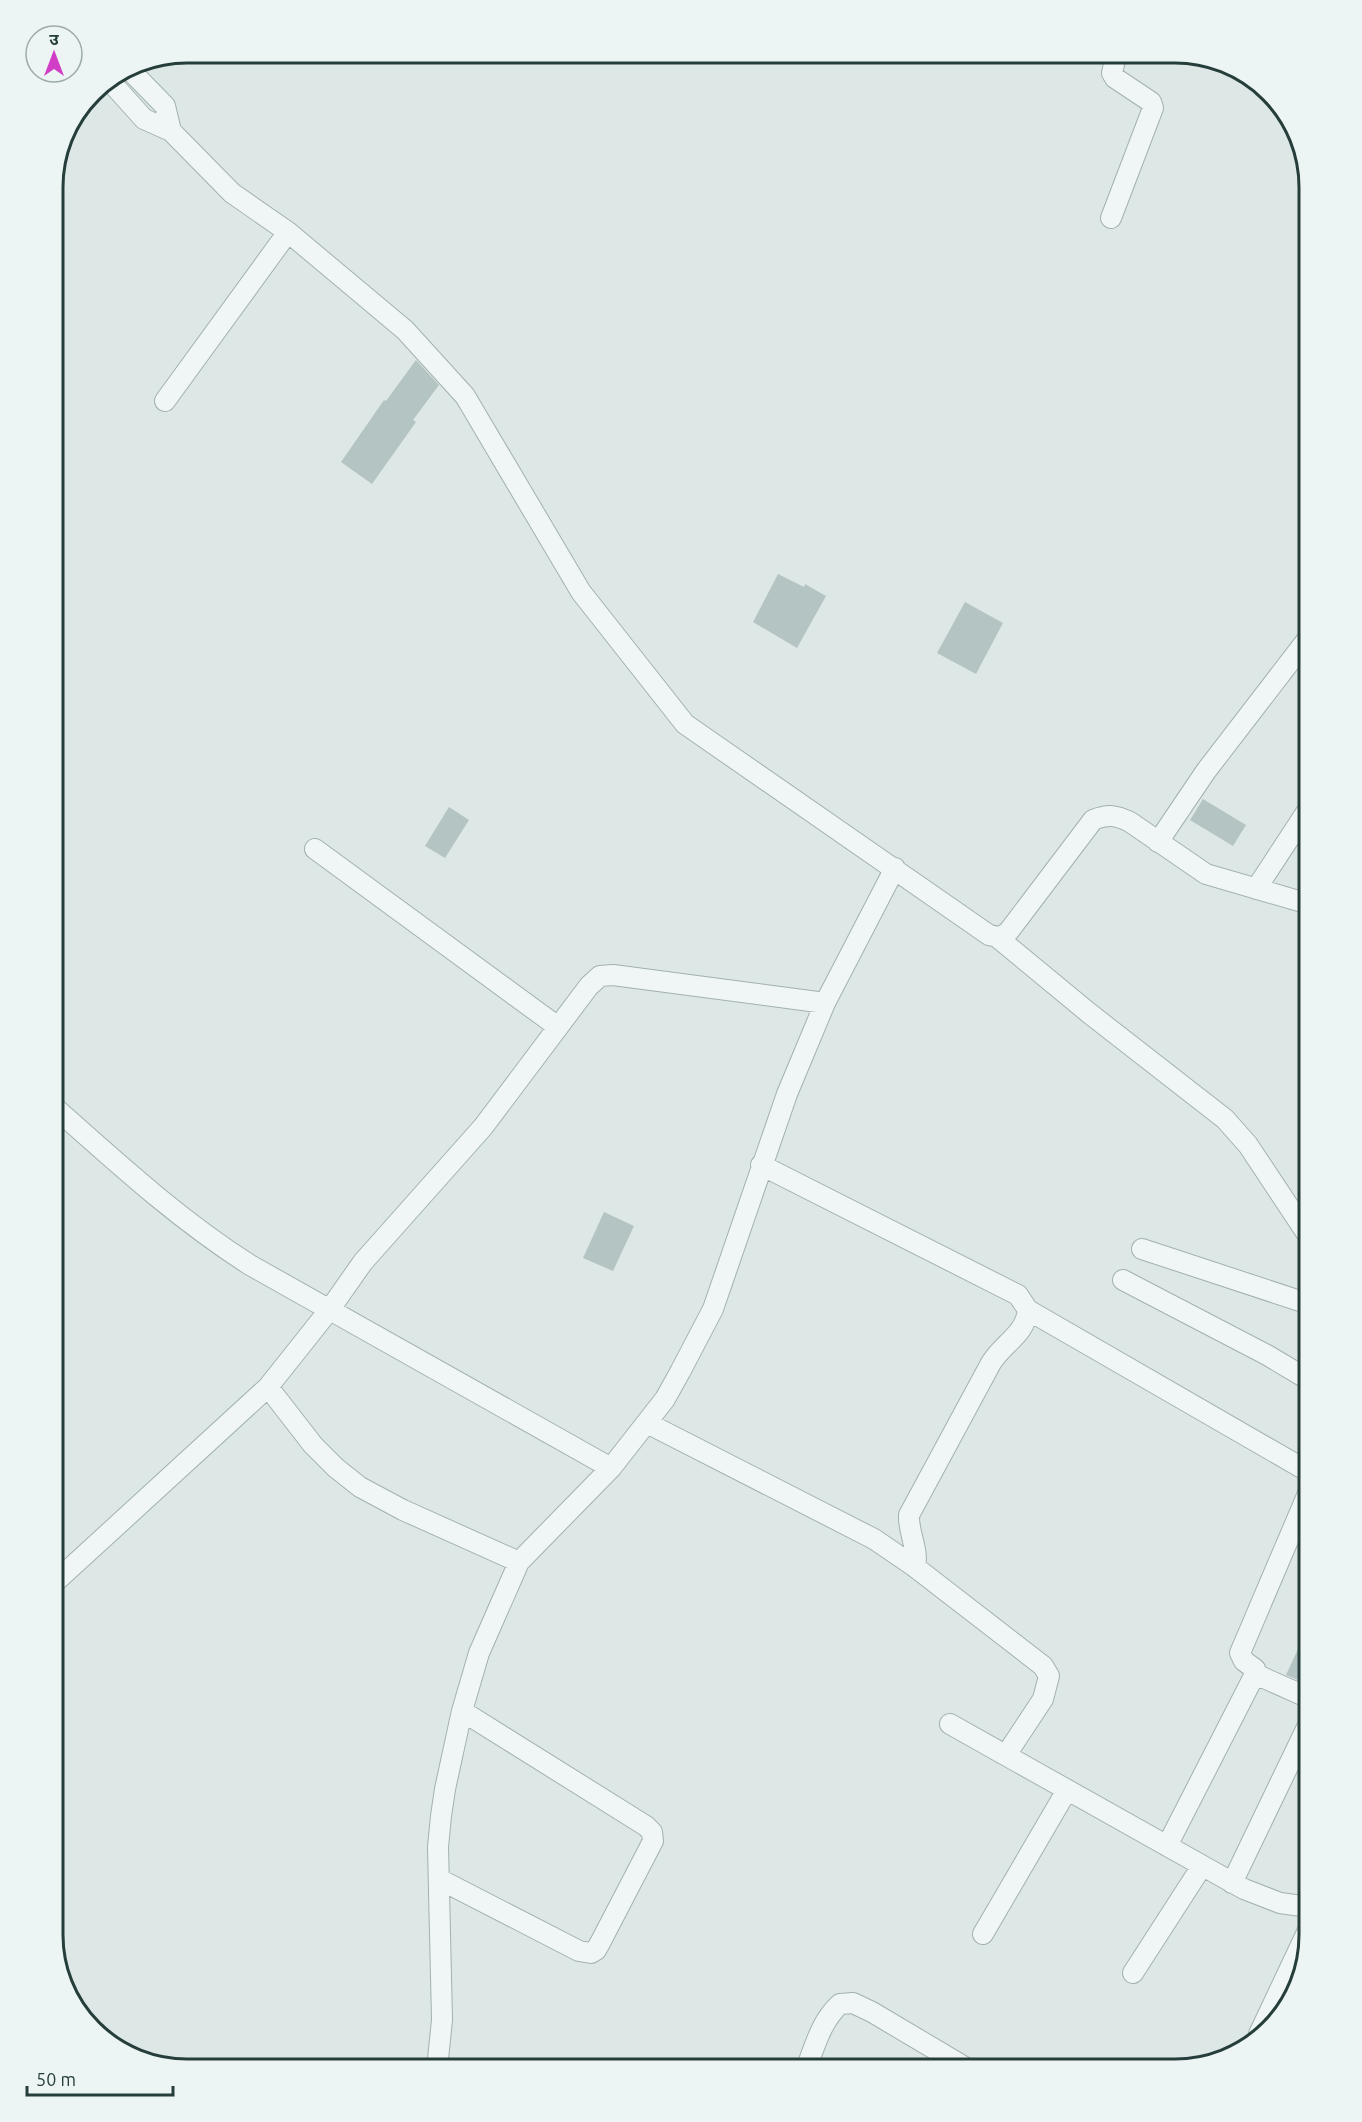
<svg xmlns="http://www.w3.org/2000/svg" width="1362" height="2122" font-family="Ubuntu,'Noto Sans Devanagari',sans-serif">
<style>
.building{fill:#b4c4c2}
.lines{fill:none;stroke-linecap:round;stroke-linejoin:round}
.minor-casing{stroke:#a2b1af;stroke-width:22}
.minor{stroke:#f0f6f5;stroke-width:20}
.rim{fill:none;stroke:#263e3b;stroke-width:3}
</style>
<rect width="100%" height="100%" fill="#dde7e6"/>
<path class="building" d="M416 360 439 385 413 420 416 422 372 484 341 462 384 400 386 401Z
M778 574 804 587 805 584 826 596 797 648 753 622Z
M965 602 1003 623 976 674 937 653Z
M1203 799 1246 825 1233 846 1190 820Z
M449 807 469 820 445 858 425 846Z
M604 1212 634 1226 613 1271 583 1258Z
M1310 1623V1673L1305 1683 1286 1675Z"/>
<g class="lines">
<g class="minor-casing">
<path id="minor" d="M128 68 165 106 171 131
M109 80 144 119 171 131 232 193 288 232 405 330 465 396 581 592 685 724 989 935C997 937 1002 938 1009 931L1093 820C1108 814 1116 815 1130 822L1206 874 1309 904
M1111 218 1153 108 1151 102 1115 78 1112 73 1115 60 1120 53
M165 401 288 232
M1158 842 1206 771 1309 637
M315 849 558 1027
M1256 889 1309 808
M997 937 1089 1013 1225 1119 1248 1145 1309 1237
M53 1106C117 1163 178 1219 250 1265L611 1468
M761 1165 1018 1295 1028 1310C1025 1335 1003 1343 991 1363L909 1515C908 1533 919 1549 915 1567
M1142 1249 1309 1304
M1123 1280 1267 1355 1309 1380
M1028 1310 1309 1472
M268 1387 313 1445 336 1468 360 1487 403 1510 519 1562
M647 1423 874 1539 915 1567 1043 1666 1049 1676 1043 1699 1006 1755
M53 1584 268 1387 330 1309 363 1262 483 1127 589 986 600 976 613 975 825 1003
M1255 1674 1309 1698
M950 1724 1244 1889 1280 1903 1309 1907
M1167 1846 1255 1674V1669L1244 1661 1240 1653 1309 1491
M439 1879 579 1951 591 1953 596 1950 600 1943 653 1841 652 1832 646 1826 462 1711
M1232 1883 1309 1723
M983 1934 1067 1790
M1133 1973 1202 1866
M1259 2034 1309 1928
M437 2069 442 2020 438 1847 441 1816 445 1789 462 1711 479 1653 519 1562 611 1468 665 1399 680 1372 713 1309 787 1094 825 1003 895 868
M806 2069C815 2046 821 2021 840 2004L853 2003 872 2012 968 2069"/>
</g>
<use href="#minor" class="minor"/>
</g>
<path d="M0 0H1362V2122H0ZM187 63H1175A124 124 0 0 1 1299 187V1935A124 124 0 0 1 1175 2059H187A124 124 0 0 1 63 1935V187A124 124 0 0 1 187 63Z" fill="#ecf5f3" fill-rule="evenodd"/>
<path class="rim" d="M187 63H1175A124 124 0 0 1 1299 187V1935A124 124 0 0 1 1175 2059H187A124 124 0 0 1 63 1935V187A124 124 0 0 1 187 63Z"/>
<g transform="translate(54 54)"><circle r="28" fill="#ecf5f3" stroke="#9daca9" stroke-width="1.5"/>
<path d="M0-4.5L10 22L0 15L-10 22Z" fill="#d23dc5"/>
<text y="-9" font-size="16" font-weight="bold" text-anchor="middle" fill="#263e3b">उ</text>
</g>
<path d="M27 2086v9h146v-9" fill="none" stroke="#263e3b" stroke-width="3"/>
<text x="36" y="2086" font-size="18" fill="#263e3b" stroke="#ecf5f3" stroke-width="4.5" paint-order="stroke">50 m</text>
</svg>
